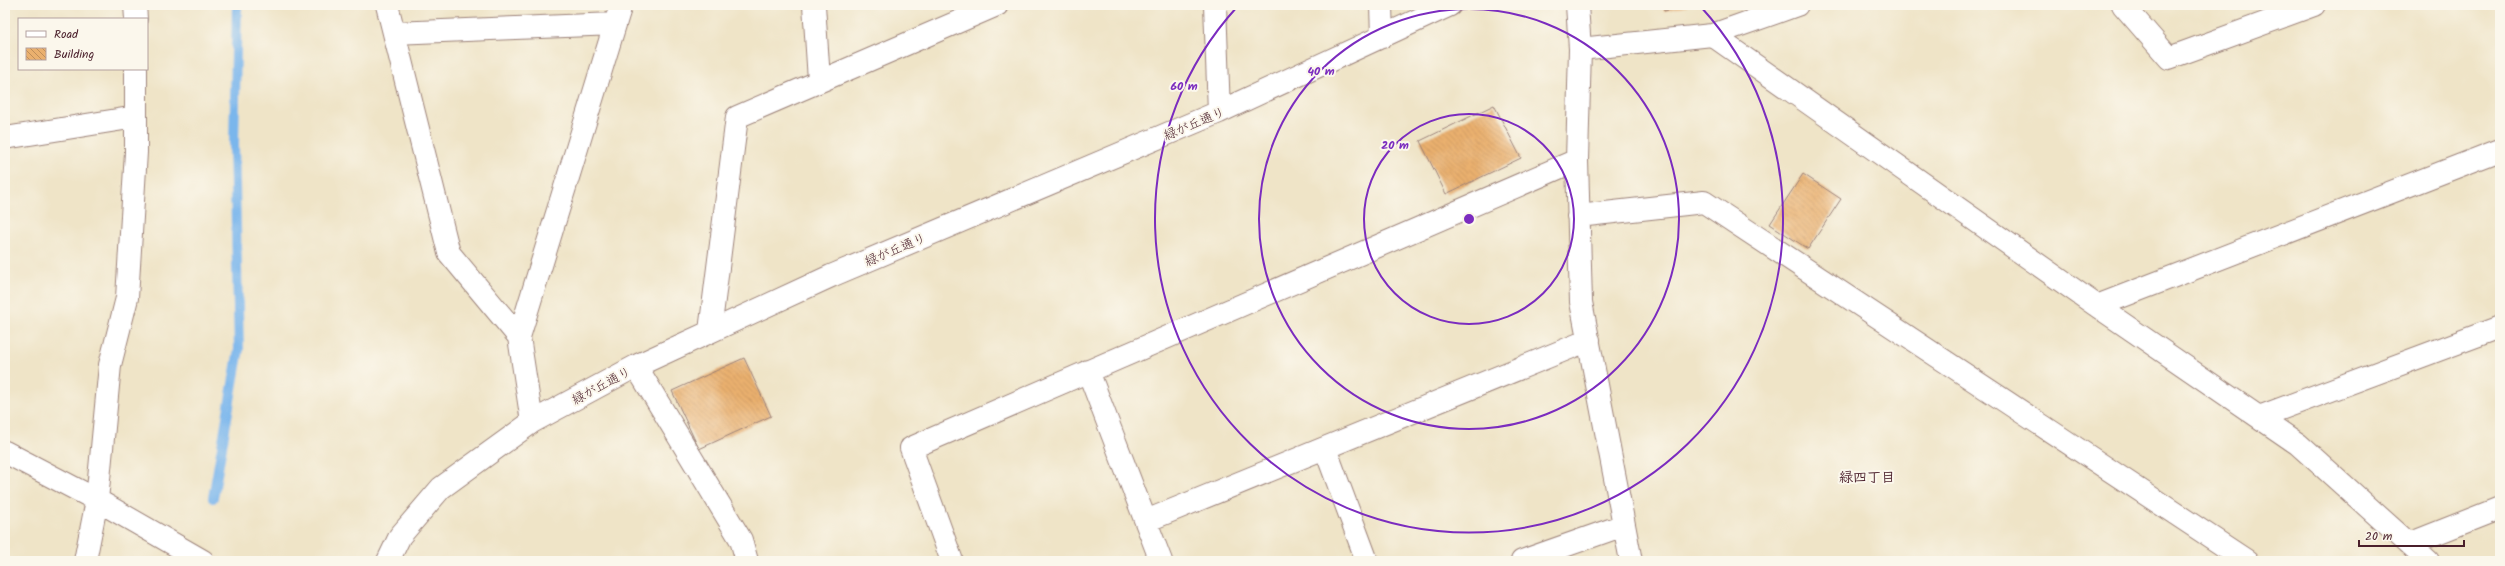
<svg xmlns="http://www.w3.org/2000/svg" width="2505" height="566" font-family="Kalam,'Klee One',sans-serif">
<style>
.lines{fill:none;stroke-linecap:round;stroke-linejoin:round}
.stream{stroke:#7ab6ec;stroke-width:10}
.building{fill:url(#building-back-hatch)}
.minor-casing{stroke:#9c8279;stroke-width:24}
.minor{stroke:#fff;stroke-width:22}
.ring{fill:none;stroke:#7b2cbf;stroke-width:2}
.labels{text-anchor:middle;stroke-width:4;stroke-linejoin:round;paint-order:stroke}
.street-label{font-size:13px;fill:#4a1f2b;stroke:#fbf7ec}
.neighbourhood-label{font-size:14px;font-weight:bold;fill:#4a1f2b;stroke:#fbf7ec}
.centre{fill:#7b2cbf;stroke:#fbf7ec;stroke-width:2}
.ring-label{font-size:12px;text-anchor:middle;font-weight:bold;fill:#7b2cbf;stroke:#fbf7ec;stroke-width:4;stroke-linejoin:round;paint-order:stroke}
</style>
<defs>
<pattern id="building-back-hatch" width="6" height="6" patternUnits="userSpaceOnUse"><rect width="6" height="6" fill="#eab06e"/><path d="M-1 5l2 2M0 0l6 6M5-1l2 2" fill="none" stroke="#c08f5b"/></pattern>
</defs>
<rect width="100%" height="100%" fill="#fbf7ec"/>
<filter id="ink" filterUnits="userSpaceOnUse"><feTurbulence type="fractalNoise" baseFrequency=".025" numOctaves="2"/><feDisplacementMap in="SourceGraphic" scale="8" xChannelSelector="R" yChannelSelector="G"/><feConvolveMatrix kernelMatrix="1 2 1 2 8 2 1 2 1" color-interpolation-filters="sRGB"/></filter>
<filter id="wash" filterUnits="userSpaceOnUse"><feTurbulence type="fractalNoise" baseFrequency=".012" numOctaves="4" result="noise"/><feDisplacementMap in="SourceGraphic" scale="16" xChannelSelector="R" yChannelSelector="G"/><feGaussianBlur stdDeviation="0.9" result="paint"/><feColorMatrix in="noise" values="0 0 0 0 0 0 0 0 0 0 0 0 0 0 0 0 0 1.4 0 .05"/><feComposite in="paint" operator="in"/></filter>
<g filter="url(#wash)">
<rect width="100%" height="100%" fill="#efe4c7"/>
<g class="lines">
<path class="stream" d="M213 498 239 349 234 144 237 5"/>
</g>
<g id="blocks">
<path class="building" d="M1663 5H1687V6L1664 11Z
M1494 105 1521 158 1446 194 1420 141Z
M1803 174 1841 199 1808 249 1770 224Z
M744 358 771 416 699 449 672 391Z"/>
</g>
</g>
<g filter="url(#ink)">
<use href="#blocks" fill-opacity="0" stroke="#9c8279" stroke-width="1"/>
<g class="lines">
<g class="minor-casing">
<path id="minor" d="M135 5 136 19
M387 5 449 253 519 337
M814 5 819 80
M1215 5 1219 112
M1381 5 1382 37
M1577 5 1580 49 1712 35 1797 5
M2123 5 2169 58 2314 5
M394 33 615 24
M1712 35 2097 306 2298 444 2428 561
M1580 49 1577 160 1581 302 1631 561
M5 138 136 117
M1578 216 1704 202 2247 561
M2097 306 2500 150
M710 331 737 117 997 5
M636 366 741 540 747 561
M1088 371 1161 561
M2259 417 2500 327
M532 422 519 337 621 5
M1325 448 1367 561
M5 452 97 500 203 561
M1146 521 1589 340
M2409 544 2500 508
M85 561 97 500 110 365 127 298 136 152V69
M388 561 400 536 441 488 532 422 636 366 831 276 1219 112 1450 5
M952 561 911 448 1577 160
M1522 561 1624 525"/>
</g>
<use href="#minor" class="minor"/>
</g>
</g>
<g class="ring">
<circle cx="1469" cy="219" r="105"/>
<circle cx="1469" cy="219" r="210"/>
<path d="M1701 7A314 314 0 1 1 1237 7"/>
</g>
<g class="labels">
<g class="street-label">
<text transform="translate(1194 123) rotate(-23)" y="5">緑が丘通り</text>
<text transform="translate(895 249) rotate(-23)" y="5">緑が丘通り</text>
<text transform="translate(601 385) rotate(-28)" y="5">緑が丘通り</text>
</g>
<g class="neighbourhood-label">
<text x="1867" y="482">緑四丁目</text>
</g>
</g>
<circle cx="1469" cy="219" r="6" class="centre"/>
<g class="ring-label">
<text x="1321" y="75">40 m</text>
<text x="1184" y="90">60 m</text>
<text x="1395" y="149">20 m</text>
</g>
<rect width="2505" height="566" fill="none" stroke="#fbf7ec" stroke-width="20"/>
<rect x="18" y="18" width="130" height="52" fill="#fbf7ec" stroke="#b4a19f"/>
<rect x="26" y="31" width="20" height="6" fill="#ffffff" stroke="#b4a19f"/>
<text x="54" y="38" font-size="12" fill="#4a1f2b">Road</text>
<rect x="26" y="48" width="20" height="12" fill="url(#building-back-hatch)" stroke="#b4a19f"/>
<text x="54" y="58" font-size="12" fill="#4a1f2b">Building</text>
<path d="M2359 540v6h105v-6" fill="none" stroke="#4a1f2b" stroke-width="2"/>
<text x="2365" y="540" font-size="12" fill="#4a1f2b" stroke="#fbf7ec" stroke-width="3" paint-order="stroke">20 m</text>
</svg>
